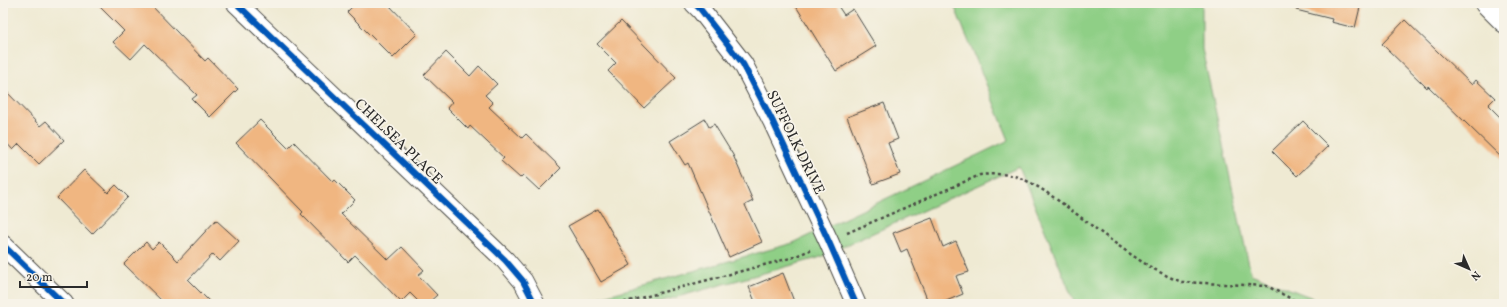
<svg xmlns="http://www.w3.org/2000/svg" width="1507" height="307" font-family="Vollkorn,serif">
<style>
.green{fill:#8fcf86;stroke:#5d7d58}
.building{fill:#f0b681}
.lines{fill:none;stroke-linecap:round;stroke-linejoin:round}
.minor-casing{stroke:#484844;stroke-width:21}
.path{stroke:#484844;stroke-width:2.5;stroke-dasharray:3 3;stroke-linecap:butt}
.minor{stroke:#fff;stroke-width:19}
.cycleway-casing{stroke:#f7f3e8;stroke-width:8}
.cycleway{stroke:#0057b8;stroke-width:6}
.labels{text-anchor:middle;stroke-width:3.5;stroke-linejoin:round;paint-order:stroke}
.street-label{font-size:15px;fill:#2b2b2b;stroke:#f7f3e8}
</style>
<rect width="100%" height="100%" fill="#f7f3e8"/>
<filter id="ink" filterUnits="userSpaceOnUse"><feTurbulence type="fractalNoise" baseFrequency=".025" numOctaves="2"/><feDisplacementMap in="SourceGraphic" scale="8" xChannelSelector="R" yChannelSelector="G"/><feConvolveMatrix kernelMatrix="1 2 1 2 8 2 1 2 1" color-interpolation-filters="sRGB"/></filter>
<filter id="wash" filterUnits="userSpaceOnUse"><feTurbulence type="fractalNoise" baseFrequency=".012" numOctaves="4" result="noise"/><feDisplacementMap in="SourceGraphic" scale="16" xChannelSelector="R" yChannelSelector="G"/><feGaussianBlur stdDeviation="0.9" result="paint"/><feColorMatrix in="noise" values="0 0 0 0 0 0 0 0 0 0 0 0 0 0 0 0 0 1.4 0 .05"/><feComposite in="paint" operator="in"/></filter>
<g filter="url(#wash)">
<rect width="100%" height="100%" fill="#efead3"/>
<path class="green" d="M953 3H1202V49L1251 274 1328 304H1276L1256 296 1258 304H1075L1019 167 818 258 652 304H576L793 243 1009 140Z"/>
<g id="blocks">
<path class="building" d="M96 3H149L205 61 208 58 238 89 210 117 192 99 197 95 145 44 131 59 113 42 124 31Z
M356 3H387L417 34 393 58 347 12Z
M794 3H836L844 15 853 9 876 46 836 71Z
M1296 3H1361L1355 28 1331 22 1332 19 1296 10Z
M1405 20 1472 85 1476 80 1495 98 1488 105 1504 121V160L1428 86 1427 88 1382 44Z
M621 21 676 78 644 108 608 71 616 63 597 44Z
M446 52 470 76 479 66 497 84 485 95 493 103 489 107 522 138 526 134 561 168 539 190 523 175 520 178 501 161 504 158 470 126 468 129 447 108 452 102 424 75Z
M3 88 40 126 46 121 64 140 39 164 19 144 13 150 3 139Z
M884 103 898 139 888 143 900 174 873 184 847 117Z
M705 119 709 127 714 124 733 155 753 201 745 205 762 242 729 257 688 163 685 165 670 141Z
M260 120 288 148 294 142 333 182 335 180 355 200 341 214 388 260 402 247 424 270 418 275 437 295 427 304H421L410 293 401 302 355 255 348 262 301 214 303 212 236 143Z
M1303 121 1328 146 1297 176 1272 151Z
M84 170 108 193 116 185 128 197 92 234 57 198Z
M598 209 631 265 601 282 568 226Z
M932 218 943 247 956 241 969 272 956 276 963 294 939 304H929L907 249 901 252 893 233Z
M216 220 239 241 220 261 213 254 188 280 212 304H165L124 264 146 242 152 249 159 242 178 261Z
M783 273 795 304H756L749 287Z"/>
</g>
</g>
<g filter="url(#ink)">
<use href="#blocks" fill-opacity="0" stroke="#484844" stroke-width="1"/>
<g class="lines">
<g class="minor-casing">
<path id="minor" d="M236 3 505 260 523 281 535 304
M694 3 701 10 743 64 773 122 829 242 856 304
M1484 3 1504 23
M3 245 64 304"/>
</g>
<path class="path" d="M847 233 980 175C992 174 1005 173 1017 177 1033 182 1052 196 1067 207 1100 231 1144 269 1182 282L1267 286 1301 304
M618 304 794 257 810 250"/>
<use href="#minor" class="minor"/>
<g class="cycleway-casing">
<path id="cycleway" d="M236 3 505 260 523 281 535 304
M694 3 701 10 743 64 773 122 829 242 856 304
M3 245 64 304"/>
</g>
<use href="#cycleway" class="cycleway"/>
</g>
</g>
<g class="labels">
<g class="street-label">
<text transform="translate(399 141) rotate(44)" y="5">CHELSEA PLACE</text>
<text transform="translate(796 142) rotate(64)" y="5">SUFFOLK DRIVE</text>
</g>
</g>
<rect width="1507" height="307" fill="none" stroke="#f7f3e8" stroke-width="16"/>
<g transform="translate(1469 269) rotate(135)" stroke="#f7f3e8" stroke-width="3" paint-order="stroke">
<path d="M0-3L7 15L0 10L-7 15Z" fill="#2b2b2b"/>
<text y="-6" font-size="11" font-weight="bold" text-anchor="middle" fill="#2b2b2b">N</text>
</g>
<path d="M20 281v6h67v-6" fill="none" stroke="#2b2b2b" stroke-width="2"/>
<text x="26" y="281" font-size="12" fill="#2b2b2b" stroke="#f7f3e8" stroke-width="3" paint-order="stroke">20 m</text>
</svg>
